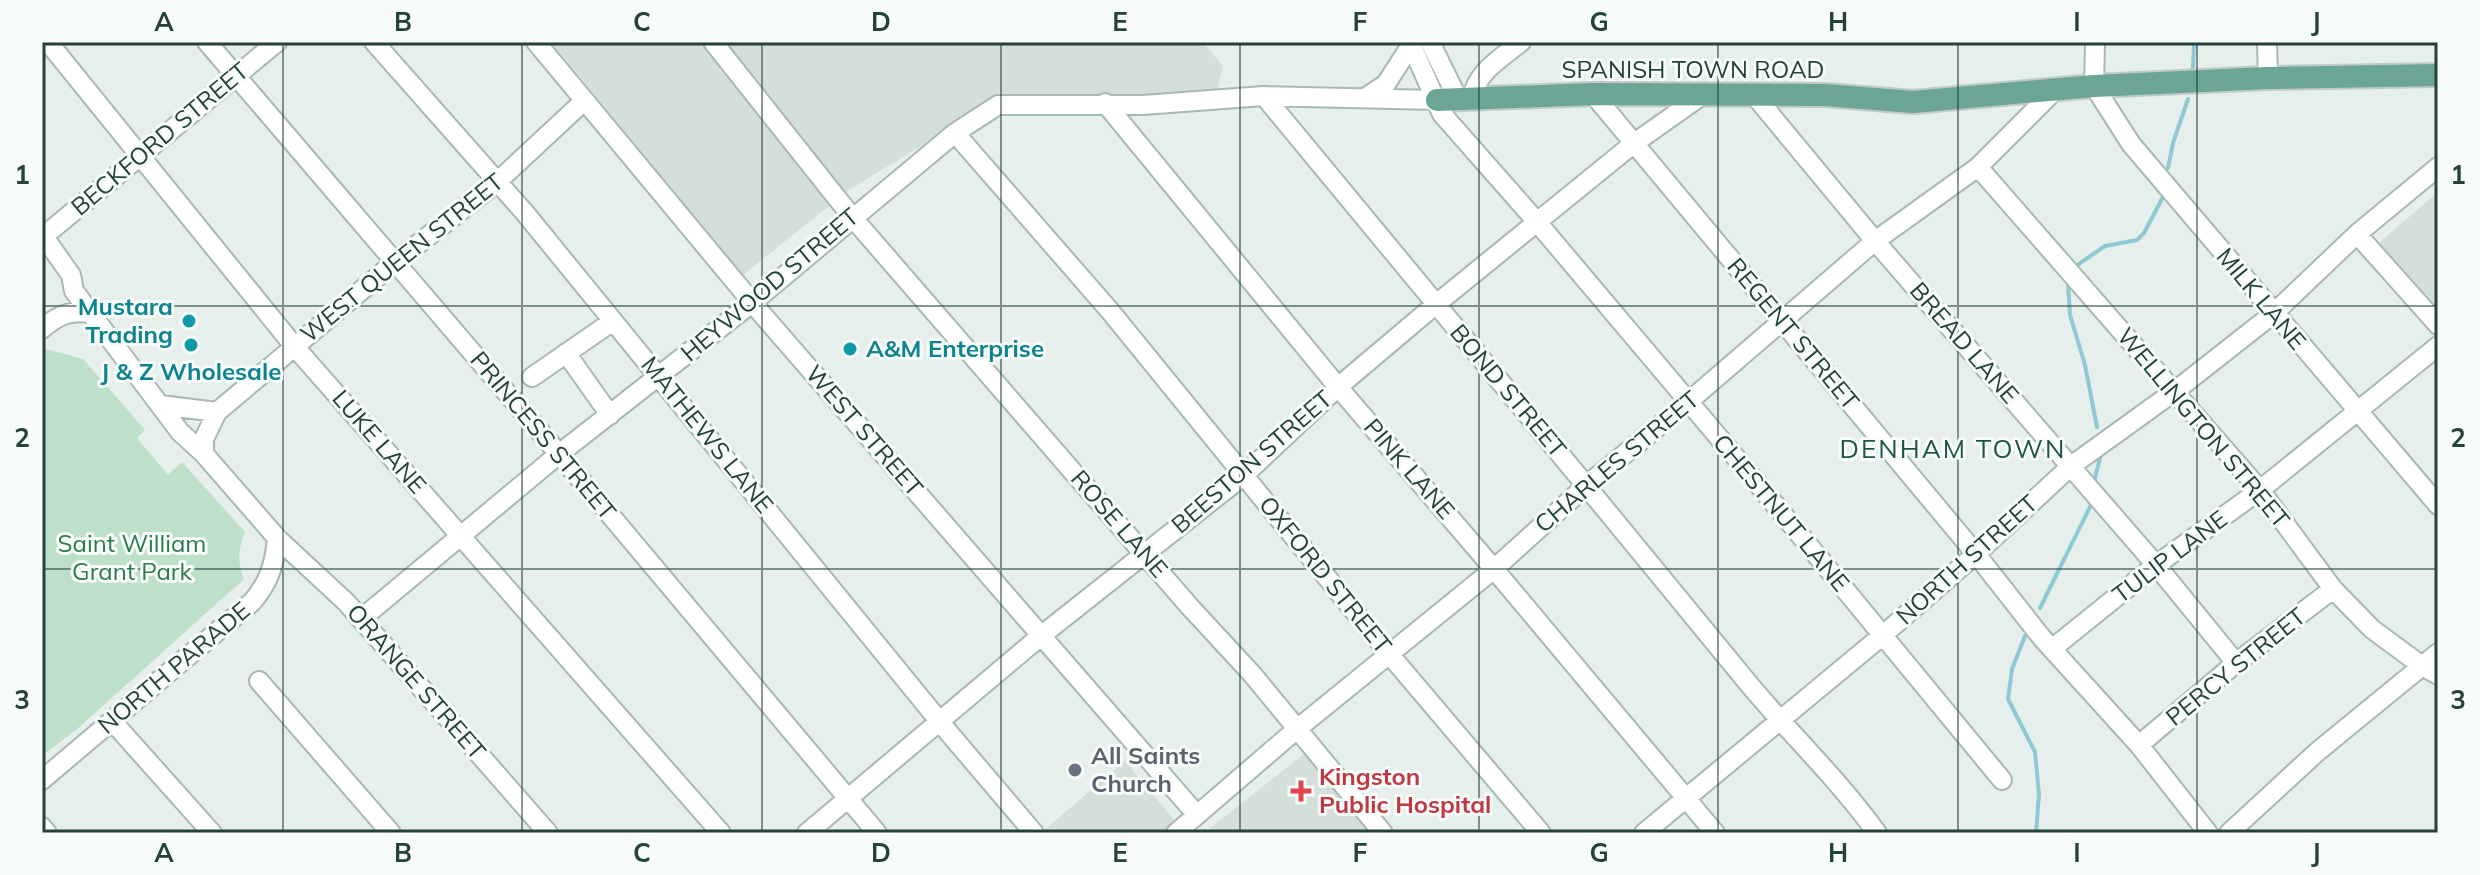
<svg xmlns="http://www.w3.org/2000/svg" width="2480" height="875" font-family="Mulish,sans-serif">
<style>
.built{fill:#d4dfda}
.green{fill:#bfe0c8}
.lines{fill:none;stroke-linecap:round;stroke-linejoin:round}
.stream{stroke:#8ec9d4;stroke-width:4}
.minor-casing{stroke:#a8b8b2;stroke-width:22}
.major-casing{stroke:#c2cac8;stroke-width:26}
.minor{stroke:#fff;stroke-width:18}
.major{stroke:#6aa596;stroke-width:22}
.grid{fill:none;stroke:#24423a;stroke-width:2;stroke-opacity:0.55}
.culture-dot{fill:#0f9aa8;stroke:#f7fbf9;stroke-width:3}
.worship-dot{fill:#6b7280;stroke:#f7fbf9;stroke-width:3}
.health-dot{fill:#e0444e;stroke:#f7fbf9;stroke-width:3}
.labels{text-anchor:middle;stroke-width:6;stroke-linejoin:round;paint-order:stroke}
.street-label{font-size:24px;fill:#24423a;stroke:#f7fbf9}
.culture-label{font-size:24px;font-weight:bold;fill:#0d838f;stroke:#f7fbf9;text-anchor:end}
.park-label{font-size:24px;fill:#2d7a4b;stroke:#f7fbf9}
.worship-label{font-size:24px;font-weight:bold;fill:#5b616d;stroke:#f7fbf9;text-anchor:start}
.health-label{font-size:24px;font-weight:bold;fill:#be3a42;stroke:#f7fbf9;text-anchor:start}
.neighbourhood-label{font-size:26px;letter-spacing:2px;fill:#1f5548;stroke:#f7fbf9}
.neatline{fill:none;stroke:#24423a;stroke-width:3}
.grid-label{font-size:26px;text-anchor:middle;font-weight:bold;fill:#24423a}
</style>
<rect width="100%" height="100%" fill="#e6efeb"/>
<path class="built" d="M551 42H1203L1223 66 1217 92 993 102 849 190 743 275Z
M2438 192V308L2378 244Z
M1309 750 1382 833H1204Z
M1125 761 1176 822 1163 833H1041Z"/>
<path class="green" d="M46 349 83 359 145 430 137 438 168 475 182 462 245 532C238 549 237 563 244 579L76 730 42 756V353Z"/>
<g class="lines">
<path class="stream" d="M2193 68 2194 42
M2168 168 2173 143 2188 99
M2076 266 2105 246 2137 240 2144 233 2164 195
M2068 284 2070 315 2085 365 2097 427
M2094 482 2100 458
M2040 608 2091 505
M2025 636 2012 669 2008 699 2035 752 2039 794 2036 833"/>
<g class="minor-casing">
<path id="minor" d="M48 42 294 346 721 833
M207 42 559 454 877 833
M374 42 525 213 949 733 1034 833
M536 42 761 313 1197 815
M713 42 852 217 1190 607 1252 674 1383 833
M1410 42 1442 114 1537 222 1753 478 2002 780
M1430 42 1458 99
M2095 42 2094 86 2131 144 2438 505
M2267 42 2268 78
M1593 94 1976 554 2042 638 2139 745 2208 833
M1264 96C1422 288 1582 479 1739 672 1783 727 1836 776 1877 833
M1755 96 1875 241 2156 565 2236 663
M1365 98 1386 84 1411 45
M1472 99C1476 72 1500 59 1521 42
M1105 103 1338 387 1494 569 1715 833
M955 133 1110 311 1390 655 1541 833
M1978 167 2260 490 2333 589 2372 629 2422 666 2438 675
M42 234 71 275 74 291 180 432 204 454 277 538 347 603 548 833
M2357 234 2438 325
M44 236 277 42
M42 329C58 315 71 309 93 314
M566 353 610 415
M532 377 613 321
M160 405 217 412
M204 454V439L217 412 394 263 496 183 584 101
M361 619 559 454 753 302 955 133 998 105H1143L1264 96 1437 100
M2053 648 2156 565 2260 490 2438 346
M259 681 391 833
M112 721 212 833
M2139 745 2236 663 2333 589
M42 780 252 602C269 583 275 563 277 538
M42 827 47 833
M807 833 1042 635 1243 476 1338 387 1435 305 1633 144 1701 96
M1176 833 1297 729 1494 569 1587 485 1688 402 1875 241 1978 167 2056 89
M1644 833 1883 635 1976 554 2071 466 2175 391 2273 314 2357 234 2438 167
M2229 833 2317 752 2438 653"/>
</g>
<g class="major-casing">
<path id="major" d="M1437 100 1593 94 1825 95 1913 102 2094 86 2268 78 2438 75"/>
</g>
<use href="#minor" class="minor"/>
<use href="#major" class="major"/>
</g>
<path class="grid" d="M283 42V833M522 42V833M762 42V833M1001 42V833M1240 42V833M1479 42V833M1718 42V833M1958 42V833M2197 42V833M42 306H2438M42 569H2438"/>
<g class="culture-dot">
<circle cx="189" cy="321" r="8"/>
<circle cx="191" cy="345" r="8"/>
<circle cx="850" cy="349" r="8"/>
</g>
<circle class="worship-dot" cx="1075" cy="770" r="8"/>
<path class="health-dot" d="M1297 779h8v8h8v8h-8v8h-8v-8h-8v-8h8z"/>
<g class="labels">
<g class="street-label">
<text x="1693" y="78">SPANISH TOWN ROAD</text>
<text transform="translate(160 139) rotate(-40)" y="8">BECKFORD STREET</text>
<text transform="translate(402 258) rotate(-39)" y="8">WEST QUEEN STREET</text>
<text transform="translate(770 285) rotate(-40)" y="8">HEYWOOD STREET</text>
<text transform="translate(2261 299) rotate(50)" y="8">MILK LANE</text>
<text transform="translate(1793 334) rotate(50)" y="8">REGENT STREET</text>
<text transform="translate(1964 343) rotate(49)" y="8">BREAD LANE</text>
<text transform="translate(1508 391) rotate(50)" y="8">BOND STREET</text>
<text transform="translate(2203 428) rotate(50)" y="8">WELLINGTON STREET</text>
<text transform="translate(864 431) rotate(49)" y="8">WEST STREET</text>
<text transform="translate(707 435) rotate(51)" y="8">MATHEWS LANE</text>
<text transform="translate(543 436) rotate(50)" y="8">PRINCESS STREET</text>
<text transform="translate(379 442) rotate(49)" y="8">LUKE LANE</text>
<text transform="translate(1252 462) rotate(-41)" y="8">BEESTON STREET</text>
<text transform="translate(1617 462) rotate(-40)" y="8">CHARLES STREET</text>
<text transform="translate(1409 469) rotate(49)" y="8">PINK LANE</text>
<text transform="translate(1781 513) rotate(50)" y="8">CHESTNUT LANE</text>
<text transform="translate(1119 524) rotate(49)" y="8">ROSE LANE</text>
<text transform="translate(2170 557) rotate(-37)" y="8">TULIP LANE</text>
<text transform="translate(1967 560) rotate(-42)" y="8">NORTH STREET</text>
<text transform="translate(1325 575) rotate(51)" y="8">OXFORD STREET</text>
<text transform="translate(2236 667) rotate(-39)" y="8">PERCY STREET</text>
<text transform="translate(174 668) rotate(-40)" y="8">NORTH PARADE</text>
<text transform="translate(416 682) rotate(49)" y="8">ORANGE STREET</text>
</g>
<g class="culture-label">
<text x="173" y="315">Mustara<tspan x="173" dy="28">Trading</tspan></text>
<text x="866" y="357" text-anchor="start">A&amp;M Enterprise</text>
<text x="191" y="380" text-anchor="middle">J &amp; Z Wholesale</text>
</g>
<g class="park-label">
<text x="132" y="552">Saint William<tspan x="132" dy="28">Grant Park</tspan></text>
</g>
<g class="worship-label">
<text x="1091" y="764">All Saints<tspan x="1091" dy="28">Church</tspan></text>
</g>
<g class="health-label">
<text x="1319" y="785">Kingston<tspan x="1319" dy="28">Public Hospital</tspan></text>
</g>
<g class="neighbourhood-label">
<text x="1953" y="458">DENHAM TOWN</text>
</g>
</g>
<rect width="2480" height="875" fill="none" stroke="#f7fbf9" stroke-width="88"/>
<rect x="44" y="44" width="2392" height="787" class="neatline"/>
<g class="grid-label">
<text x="164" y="31">A</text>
<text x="403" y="31">B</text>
<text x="642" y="31">C</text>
<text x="881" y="31">D</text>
<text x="1120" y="31">E</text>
<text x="1360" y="31">F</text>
<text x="1599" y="31">G</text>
<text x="1838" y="31">H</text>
<text x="2077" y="31">I</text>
<text x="2316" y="31">J</text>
<text x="22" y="184">1</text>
<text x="2458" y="184">1</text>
<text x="22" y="447">2</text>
<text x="2458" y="447">2</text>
<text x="22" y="709">3</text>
<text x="2458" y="709">3</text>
<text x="164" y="862">A</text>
<text x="403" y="862">B</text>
<text x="642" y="862">C</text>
<text x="881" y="862">D</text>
<text x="1120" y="862">E</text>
<text x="1360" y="862">F</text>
<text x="1599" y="862">G</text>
<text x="1838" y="862">H</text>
<text x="2077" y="862">I</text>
<text x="2316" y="862">J</text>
</g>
</svg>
